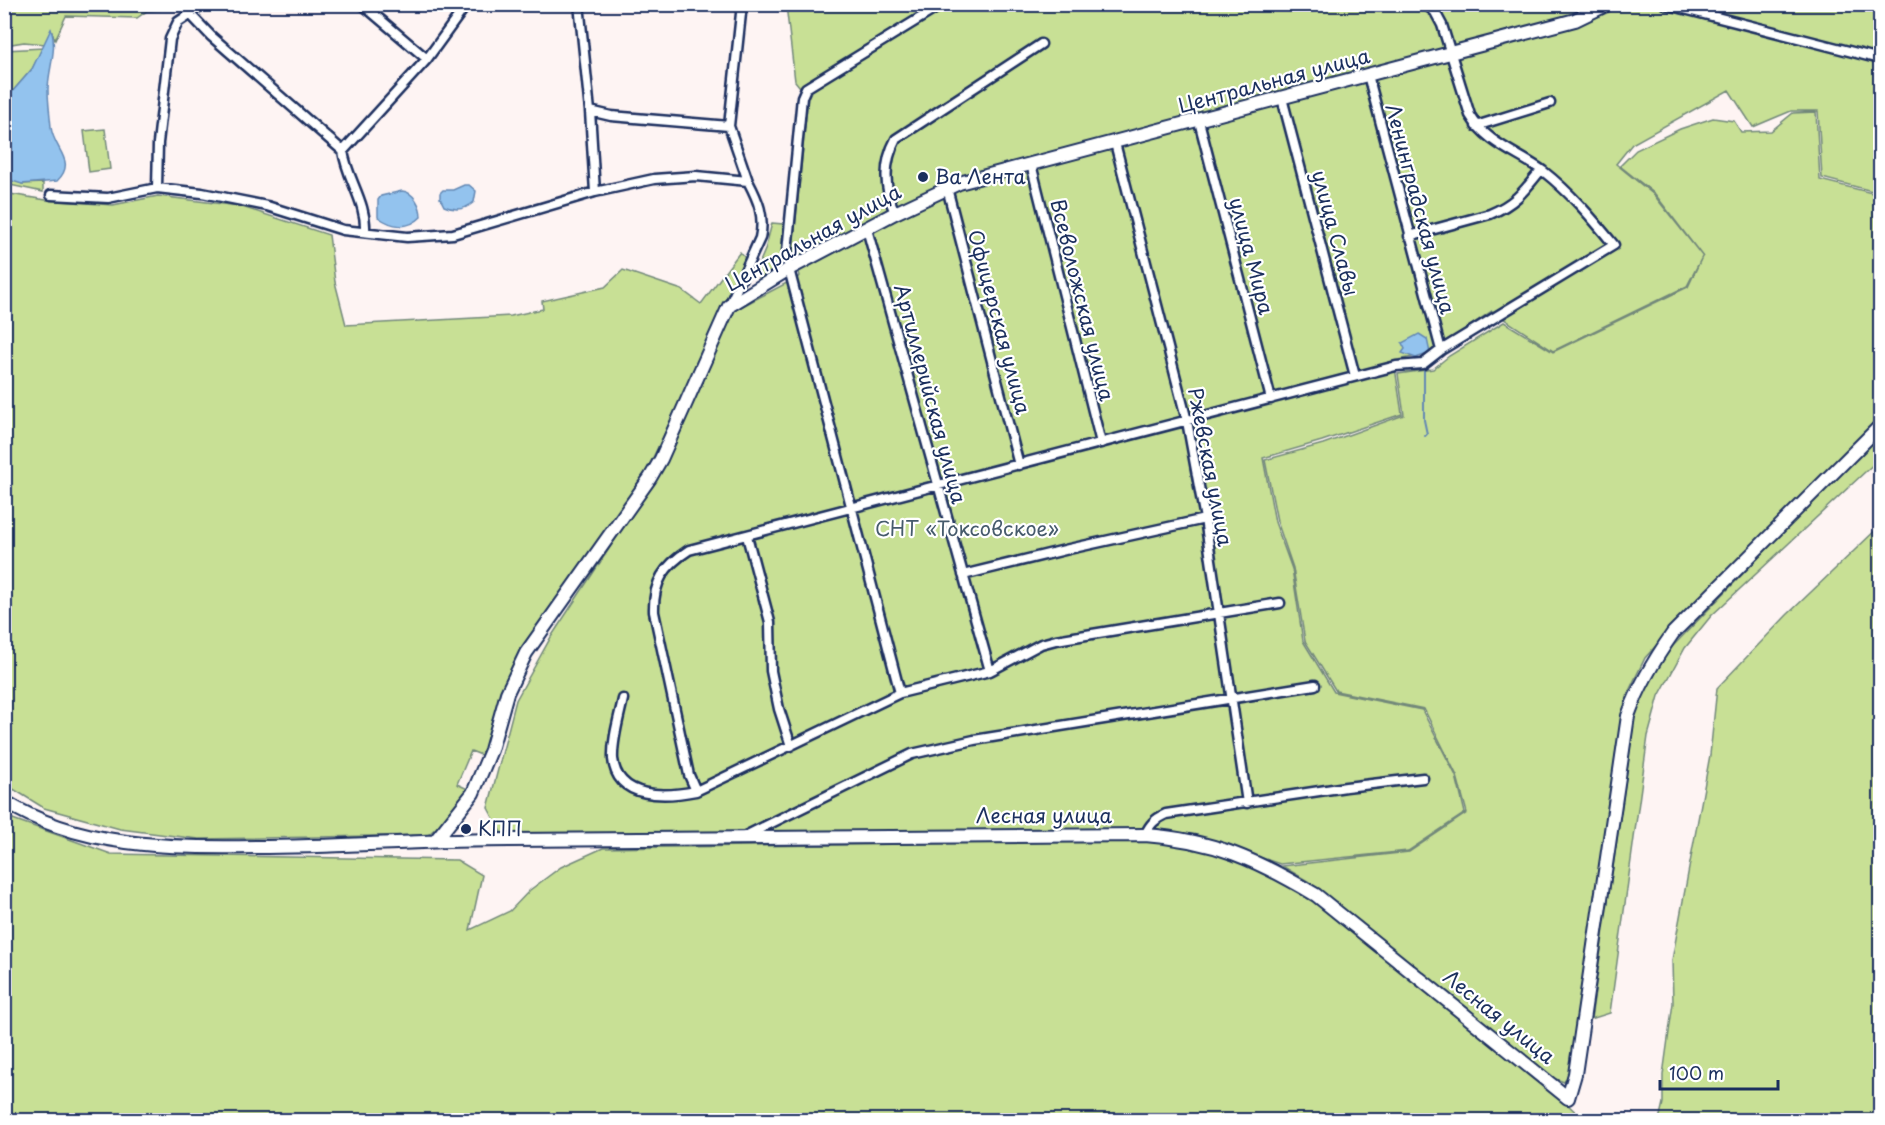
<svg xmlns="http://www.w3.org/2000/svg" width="1885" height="1125" font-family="'Playpen Sans',sans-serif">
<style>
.green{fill:#c8e095;stroke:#72887a;stroke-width:1.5}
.water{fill:#93c3ee;stroke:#6388b4;stroke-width:1.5}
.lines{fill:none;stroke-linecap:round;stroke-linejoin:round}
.stream{stroke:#6388b4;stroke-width:2}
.street-casing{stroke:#1b2f5e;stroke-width:13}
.secondary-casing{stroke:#1b2f5e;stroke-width:16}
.street{stroke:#fff;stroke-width:8}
.secondary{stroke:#fff;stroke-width:12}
.poi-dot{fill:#1b2f5e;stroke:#fff;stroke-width:2}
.labels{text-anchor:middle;stroke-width:4.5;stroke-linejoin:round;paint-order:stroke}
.street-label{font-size:20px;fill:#1b2f5e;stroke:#fff}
.poi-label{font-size:20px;fill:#1b2f5e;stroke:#fff;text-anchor:start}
.park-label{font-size:20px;fill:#465b6c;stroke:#fff}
</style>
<rect width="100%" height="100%" fill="#fef4f3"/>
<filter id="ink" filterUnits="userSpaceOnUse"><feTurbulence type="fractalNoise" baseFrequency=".0167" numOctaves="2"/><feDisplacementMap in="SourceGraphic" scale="12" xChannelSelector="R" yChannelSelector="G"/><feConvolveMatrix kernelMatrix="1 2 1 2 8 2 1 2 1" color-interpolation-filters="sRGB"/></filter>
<g filter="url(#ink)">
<path class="green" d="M5 5H160V10L147 11 137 18 66 16 55 40 51 30 45 44 24 42 5 45Z
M786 5H1880V193L1822 178 1818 111H1791L1753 127 1729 90 1632 144 1616 164 1654 195 1703 257 1655 194 1620 166 1636 150 1680 129 1713 118 1734 121 1741 132 1771 131 1793 113 1816 112 1820 180 1880 195V417L1693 604 1645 658 1628 693 1616 750 1572 1070 1564 1082 1548 1076 1308 881 1282 866 1409 852 1467 813 1457 776 1424 709 1336 691 1305 641 1293 568 1277 521 1265 460 1323 444 1404 415 1398 374 1433 369 1449 356 1504 322 1553 352 1688 287 1702 257 1687 286 1553 351 1492 311 1430 353 1394 361 1402 414 1322 441 1263 458 1275 522 1292 569 1303 641 1334 692 1422 710 1456 776 1465 813 1408 851 1280 864 1227 846 1189 836 733 832 502 834 488 808 516 700 551 637 655 479 726 321 735 310 800 276 793 248 808 97 795 81Z
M43 48 32 69 5 100V50Z
M105 129 110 169 89 172 84 131Z
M4 147 9 168 22 184 43 183V192L5 184Z
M4 193 46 200 113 205 158 196 239 206 329 235 335 282 346 325 511 316 543 309 542 301 605 287 623 270 682 290 701 304 740 252 745 258 682 397 646 472 520 652 501 690 490 738 481 755 471 751 457 784 470 790 459 807 428 835 199 839 120 829 44 808 5 784Z
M772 223 783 224 781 272 761 282 756 271 765 250Z
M1880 435V458L1711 616 1685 648 1659 696 1648 736 1610 1013 1591 1019 1635 715 1647 682 1673 646 1831 483Z
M1880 526V1120H1659L1663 1103V1075L1673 1003 1672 960 1710 755 1717 688 1787 615Z
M4 814 10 818 111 854 457 860 482 875 470 930 510 911 530 890 561 867 603 848 1144 841C1211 847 1256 864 1313 899L1565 1102 1584 1120H5Z"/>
<path class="water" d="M51 29C58 50 48 69 48 90 48 102 50 115 51 127 53 149 78 161 57 181L22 184 12 181C4 154 4 128 5 100L32 69Z
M464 185H469L476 191 474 202C465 210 455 211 444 206L440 198V193L443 190H453Z
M402 191C414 192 421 206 421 217 408 230 392 227 378 217V200L381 196Z
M1419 334 1427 339 1430 353 1416 358 1402 353 1405 349 1402 343Z"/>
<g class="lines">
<path class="stream" d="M1424 365V420L1427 434 1425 436"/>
<g class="street-casing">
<path id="street" d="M362 4 427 59
M579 4 590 111 595 192
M1665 4 1880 59
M190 14 201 4
M1368 75 1441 350
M1282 98 1355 376
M590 111 611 116 729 126 748 181
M1199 121 1271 399
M729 126 742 4
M1476 126 1550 103
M1115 143 1187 421 1205 519 1247 803
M343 151C347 179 367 203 365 232
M1031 164 1101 443
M157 188 158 143 170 39 178 22 190 14 211 36 343 151 427 59 467 4
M947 188 1019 465
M51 195 108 198 157 188 202 193 267 206 343 230 407 237 453 234 595 192 654 179 696 176 748 181C758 200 765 216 760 238L729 306
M895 213C884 188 883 163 896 139L1041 44
M867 229 990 671
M1409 236 1490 214C1516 203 1524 191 1541 170
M747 536 770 622 771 671 779 709 791 746
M963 575 1069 549 1205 519
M1280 603 1056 640 1041 644 990 671 900 693 696 791 689 775 654 612C653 582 664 566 689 550L1396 366 1423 364 1441 350 1614 245C1592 218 1571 193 1543 171 1518 153 1486 143 1470 115L1442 25 1435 12 1425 4
M900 693 789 269 787 252 802 97 806 88 943 4
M623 699C619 718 612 740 613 759 617 800 666 797 696 791
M1145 835C1150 824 1155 819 1166 814L1346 787 1423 778
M743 837 912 754 974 740 1315 685"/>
</g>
<g class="secondary-casing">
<path id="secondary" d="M4 801C79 848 171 848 256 847 341 847 425 840 510 840 722 838 934 836 1145 835 1214 840 1257 860 1316 895L1568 1098 1575 1074 1628 716C1639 685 1654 660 1673 633L1880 426
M436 840 473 793 491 750 507 693 526 653 650 478 661 459 729 306 789 269 895 213 959 183 1575 20 1608 4"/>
</g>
<use href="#street" class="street"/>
<use href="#secondary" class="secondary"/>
</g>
</g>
<g class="poi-dot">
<circle cx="923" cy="177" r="6"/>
<circle cx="466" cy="829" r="6"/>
</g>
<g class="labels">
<g class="street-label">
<text transform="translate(1274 81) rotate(-15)" y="7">Центральная улица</text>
<text transform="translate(1420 209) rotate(75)" y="7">Ленинградская улица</text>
<text transform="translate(1335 233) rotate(75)" y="7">улица Славы</text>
<text transform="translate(813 238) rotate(-29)" y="7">Центральная улица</text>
<text transform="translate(1251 256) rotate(75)" y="7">улица Мира</text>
<text transform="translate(1082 300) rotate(76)" y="7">Всеволожская улица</text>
<text transform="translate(999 322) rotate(75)" y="7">Офицерская улица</text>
<text transform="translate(930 394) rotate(75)" y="7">Артиллерийская улица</text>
<text transform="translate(1210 467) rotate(79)" y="7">Ржевская улица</text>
<text x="1044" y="823">Лесная улица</text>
<text transform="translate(1499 1017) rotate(39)" y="7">Лесная улица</text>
</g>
<g class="poi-label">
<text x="935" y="184">Ва Лента</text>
<text x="478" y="836">КПП</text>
</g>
<g class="park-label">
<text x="967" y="536">СНТ «Токсовское»</text>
</g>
</g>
<rect width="1885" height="1125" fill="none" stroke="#fff" stroke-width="24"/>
<rect x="12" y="12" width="1861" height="1101" fill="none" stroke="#1b2f5e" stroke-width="2" filter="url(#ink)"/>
<path d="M1660 1080v9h118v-9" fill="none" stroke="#1b2f5e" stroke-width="3"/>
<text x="1669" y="1080" font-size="18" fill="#1b2f5e" stroke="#ffffff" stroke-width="4.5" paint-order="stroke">100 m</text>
</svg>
